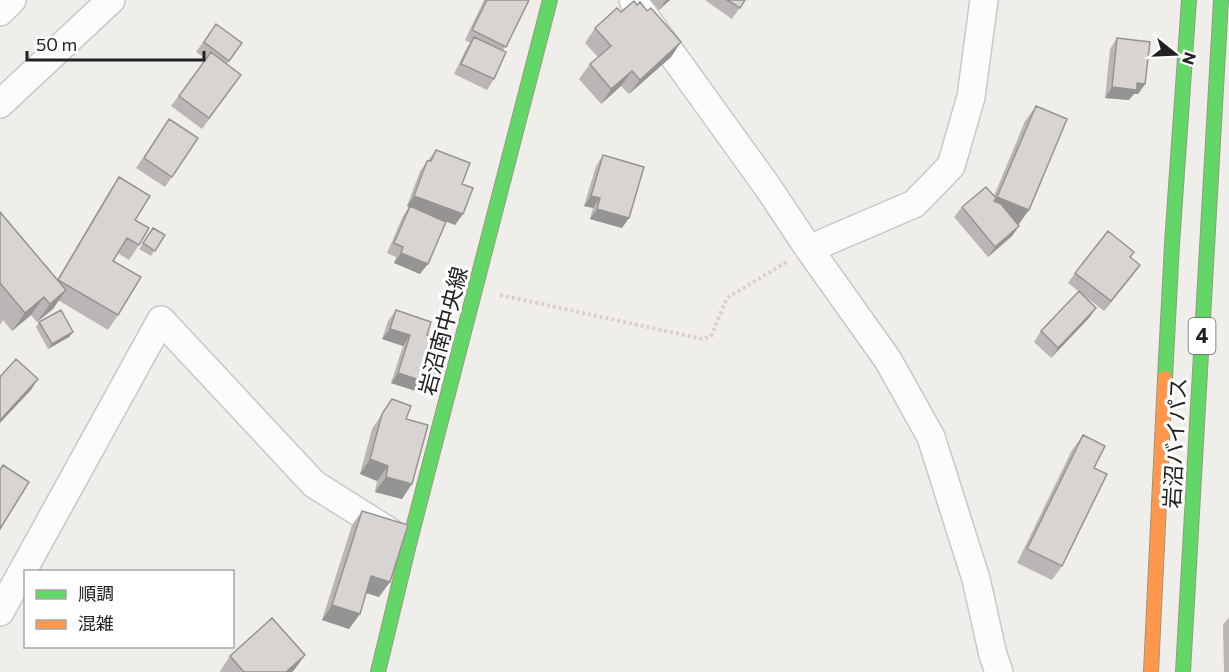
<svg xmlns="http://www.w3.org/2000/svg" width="1229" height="672" font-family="Commissioner,'Noto Sans JP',sans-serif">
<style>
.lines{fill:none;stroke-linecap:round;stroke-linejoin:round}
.street-casing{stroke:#c9c8c7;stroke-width:30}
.fast-casing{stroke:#999a82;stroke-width:16}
.slow-casing{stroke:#999a82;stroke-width:16}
.path{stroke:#dccecd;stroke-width:4;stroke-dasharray:3 3;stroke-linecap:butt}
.street{stroke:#fdfcfc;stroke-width:27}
.fast{stroke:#63d668;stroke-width:14}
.slow{stroke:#ff974d;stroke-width:14}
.wall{fill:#b9b6b5}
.shaded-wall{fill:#969493}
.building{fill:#d7d4d2;stroke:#969493;stroke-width:1.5}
.labels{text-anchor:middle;stroke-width:6;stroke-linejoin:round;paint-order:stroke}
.shield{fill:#fff;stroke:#646464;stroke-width:1.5}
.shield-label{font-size:21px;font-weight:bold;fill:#222}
.street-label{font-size:22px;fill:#222;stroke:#fff}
</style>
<rect width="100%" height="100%" fill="#f0eeeb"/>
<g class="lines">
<g class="street-casing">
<path id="street" d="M633 0 767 186 809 249 888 360 931 437 976 579 993 655 999 672
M0 12 12 0
M0 104 111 0
M809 249 914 204 951 166 971 97 984 0
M0 612 161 320 314 484 390 532"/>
</g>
<g class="fast-casing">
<path id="fast" d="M1165 378 1172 244 1189 0
M378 672 409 544 550 0
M1183 672 1221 0"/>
</g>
<g class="slow-casing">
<path id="slow" d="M1151 672 1165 378"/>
</g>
<path class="path" d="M500 295 703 339 711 336 727 298 788 261"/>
<use href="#street" class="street"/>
<use href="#fast" class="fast"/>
<use href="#slow" class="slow"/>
</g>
<path class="wall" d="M484 0H529L503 51 494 79 487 90 454 74 467 47 470 43 465 40Z
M650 0H670L659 10Z
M705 0H745L732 19Z
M647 11 681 42 671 57 629 94 621 86 601 104 579 79 590 64 598 57 585 43 595 28 621 12Z
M216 24 242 43 227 64 241 75 202 129 171 106 206 59 196 52Z
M1117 38 1145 84 1138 94H1134L1129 100 1105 98 1110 49Z
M1036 106 1029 210 1018 225 1019 226 1012 236 988 257 954 217 962 207 994 196 1025 121Z
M169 119 198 138 165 187 136 168Z
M436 150 462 184 463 214 455 225 431 215 420 274 394 263 396 257 387 253 403 216 409 207 407 206 420 171Z
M603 155 622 228 590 219 593 208 584 206 596 166Z
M119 177 135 220 139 245 129 260 118 253 113 261 118 315 108 330 58 300 53 309 37 322 31 315 12 331 3 320 0 325V212L57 280 109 192Z
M153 228 165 235 151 256 139 249Z
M1130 257 1140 265 1104 311 1068 283 1075 273Z
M1096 308 1089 318 1051 358 1034 342 1041 331Z
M396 310 427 335 432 384 425 394 391 383 403 346 382 339 388 321Z
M39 322 73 332 69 337 48 349 36 327Z
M392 399 406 419 402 499 375 492 377 481 360 474 372 429Z
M1083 435 1094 468 1062 566 1052 580 1017 563 1072 450Z
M362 511 379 597 366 593 349 629 322 620 352 525Z
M1229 617V672H1224L1223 625Z
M305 655 292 672H220V671L230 656Z"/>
<path class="shaded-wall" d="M666 0H670L659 10Z
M681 42 671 57 629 94 640 80Z
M632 71 621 86 601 104 611 89Z
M1137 83 1145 84 1138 94H1134L1129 100 1105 98 1112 87Z
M414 196 463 214 455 225 407 206Z
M591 196 600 198 593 208 584 206Z
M997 197 1029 210 1018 225 987 212Z
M597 209 629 218 622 228 590 219Z
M1019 226 1012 236 988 257 995 247Z
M401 253 428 264 420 274 394 263Z
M1140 265 1132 276 1104 311 1111 301Z
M66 290 53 309 37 322 50 304Z
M44 297 31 315 12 331 25 313Z
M1096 308 1089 318 1051 358 1058 348Z
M390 329 410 335 403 346 382 339Z
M73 332 69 337 48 349 52 344Z
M398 373 432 384 425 394 391 383Z
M38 379 31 390 0 423V420Z
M370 459 388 466 377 481 360 474Z
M386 477 412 484 402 499 375 492Z
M371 576 390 582 379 597 361 591Z
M332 605 360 614 349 629 322 620Z
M305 655 295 669 292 672H286Z"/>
<path class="building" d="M487 0H529L506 47 472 30Z
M727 0H745L740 8Z
M634 1 637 5 640 2 647 11 651 8 681 42 640 80 632 71 611 89 590 64 611 46 595 28 617 8 621 12Z
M216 24 242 43 229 61 204 42Z
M474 37 506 52 494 79 461 64Z
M1117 38 1150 42 1145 84 1137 83V90L1112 87Z
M211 52 241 75 209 118 179 96Z
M1036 106 1067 119 1029 210 997 197Z
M169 119 198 138 172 177 144 158Z
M436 150 470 163 462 184 473 188 463 214 414 196 427 161H431Z
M603 155 644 167 629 218 597 209 600 198 591 196Z
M119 177 150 196 135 220 149 228 139 245 127 238 113 261 141 277 118 315 58 280Z
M986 187 996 198 994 201 1001 204 1019 226 995 247 962 207Z
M410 206 446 222 428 264 401 253 403 247 394 243Z
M0 212 66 290 50 304 44 297 25 313 0 283Z
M153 228 165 235 155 251 143 243Z
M1108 231 1134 252 1130 257 1140 265 1111 301 1075 273Z
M1079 291 1096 308 1058 348 1041 331Z
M61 310 73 332 52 344 39 322Z
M396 310 431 322 427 335 446 341 432 384 398 373 410 335 390 329Z
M16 359 38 379 0 420V377Z
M392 399 411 406 406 419 428 425 412 484 386 477 388 466 370 459 382 414Z
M1083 435 1105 446 1094 468 1107 474 1062 566 1027 549Z
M3 465 29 482 0 529V470Z
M362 511 408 525 390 582 371 576 360 614 332 605Z
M272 618 305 655 286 672H244L230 656Z"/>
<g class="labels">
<rect class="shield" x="1188.5" y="318" width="27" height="36" rx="4.5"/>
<g class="shield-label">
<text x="1202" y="343">4</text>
</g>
<g class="street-label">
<text transform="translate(443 331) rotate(-75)" y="8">岩沼南中央線</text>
<text transform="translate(1175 443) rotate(-87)" y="8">岩沼バイパス</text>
</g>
</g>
<rect x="24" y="570" width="210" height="78" fill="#ffffff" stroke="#a7a7a7" stroke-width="1.5"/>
<rect x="36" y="590" width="30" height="9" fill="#63d668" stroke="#a7a7a7" stroke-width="1.5"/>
<text x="78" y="600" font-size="18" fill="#222222">順調</text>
<rect x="36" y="620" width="30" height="9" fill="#ff974d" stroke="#a7a7a7" stroke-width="1.5"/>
<text x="78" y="630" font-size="18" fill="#222222">混雑</text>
<g transform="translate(1175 54) rotate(108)" stroke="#ffffff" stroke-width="4.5" paint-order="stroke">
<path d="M0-4.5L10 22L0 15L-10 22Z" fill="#222222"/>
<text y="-9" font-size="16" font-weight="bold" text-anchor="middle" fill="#222222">N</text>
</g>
<path d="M27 51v9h177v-9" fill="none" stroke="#222222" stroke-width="3"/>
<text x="36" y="51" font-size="18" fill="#222222" stroke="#ffffff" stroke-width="4.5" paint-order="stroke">50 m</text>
</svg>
